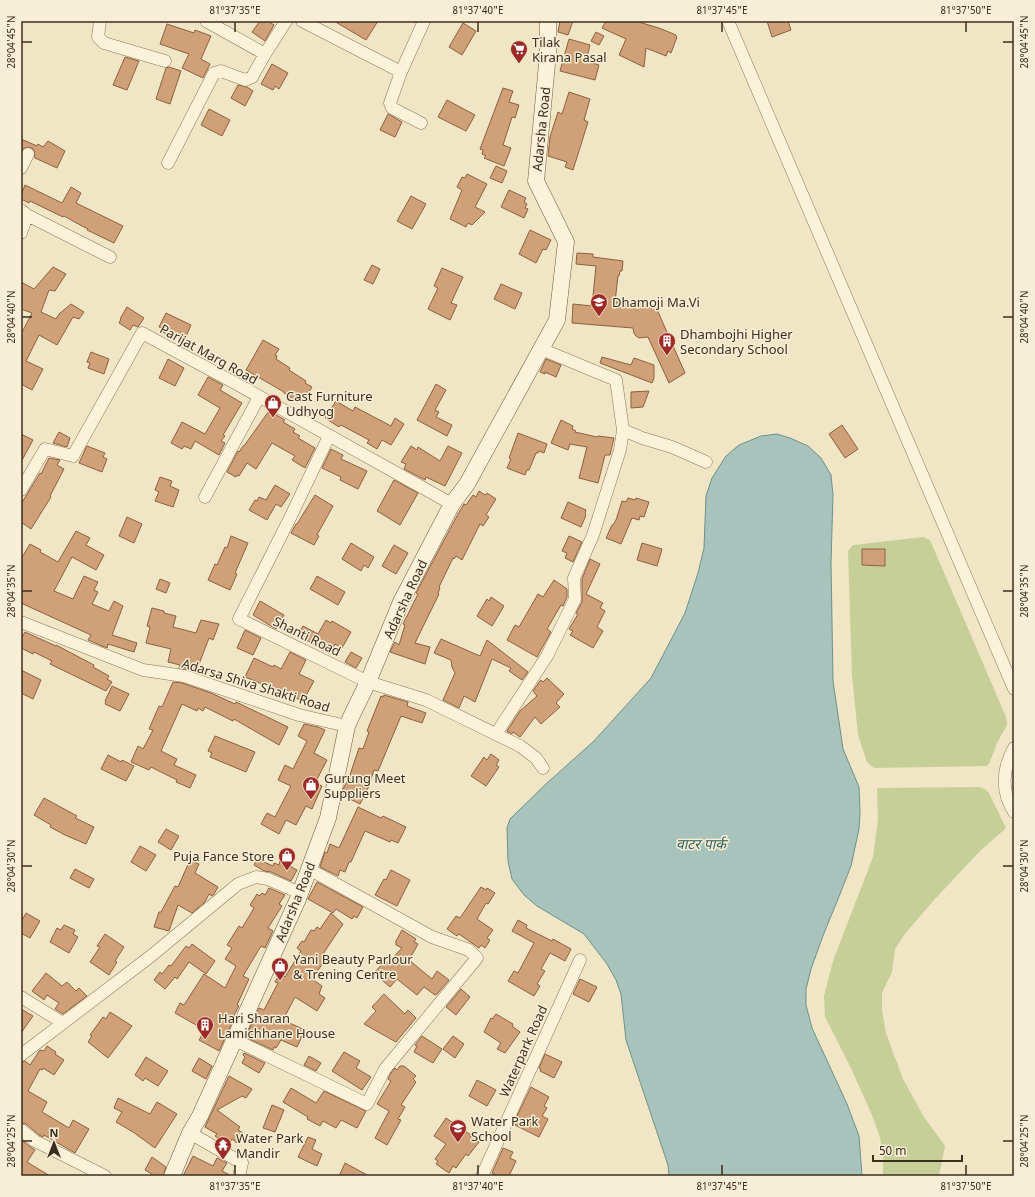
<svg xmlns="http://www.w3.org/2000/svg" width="1035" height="1197" font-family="Georgia,'Noto Sans Devanagari',serif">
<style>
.green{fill:#c7cf98}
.water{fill:#a7c3bc;stroke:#6c928a}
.building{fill:#d0a079;stroke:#8d603e}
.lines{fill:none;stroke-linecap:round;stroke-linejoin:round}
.street-casing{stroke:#8c765a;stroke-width:13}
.secondary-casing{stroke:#6e573d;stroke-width:17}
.street{stroke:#faf2d9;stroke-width:12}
.secondary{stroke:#faf2d9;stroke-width:16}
.ticks{fill:none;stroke:#3c2e1e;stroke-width:1.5}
.labels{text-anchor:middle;stroke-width:3;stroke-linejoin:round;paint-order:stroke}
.poi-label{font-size:13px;fill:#3c2e1e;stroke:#f7efd5;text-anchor:start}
.street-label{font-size:13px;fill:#3c2e1e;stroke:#f7efd5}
.water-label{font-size:14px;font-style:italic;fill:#2d5c5b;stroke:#f7efd5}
.neatline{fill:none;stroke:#3c2e1e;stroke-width:1.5}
.ticks-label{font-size:10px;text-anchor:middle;fill:#3c2e1e}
</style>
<rect width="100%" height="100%" fill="#f0e5c5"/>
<path class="green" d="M923 537 930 540 1006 717 1007 725 997 743 989 764 986 766 874 768 867 762 858 735 852 676 848 551 853 545Z
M979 787 985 789 989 793 1006 828 979 852 934 900 904 935 895 949 892 972 882 993V1010L886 1033 903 1079 924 1117 945 1146 939 1176H883V1153L879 1134 872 1115 850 1066 825 1017 824 996 833 961 873 857 878 819 877 788Z"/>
<path class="water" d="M777 434 790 438 808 446 821 458 831 475 833 495 831 563 833 681 843 749 859 787 860 813 859 829 851 866 838 899 824 933 811 969 806 989V1005L812 1028 847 1104 859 1136 862 1176H669L668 1165 626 1040 621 994 616 980 607 964 584 934 537 906 524 895 512 879 508 861 507 828 510 819 547 783 594 741 651 678 685 613 698 573 704 548 706 496 712 478 726 456 739 445 761 436Z"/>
<path class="building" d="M260 21H268L274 25 265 41 252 32Z
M334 21H378L366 40Z
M560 21H573L568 35 558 32Z
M606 21H635L659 28 676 35V36L677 37 671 53 668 51 666 56 646 48 644 67 619 55 626 39 602 28Z
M767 21H788L791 30 772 37Z
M463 23 476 31 462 55 449 47Z
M167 24 194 33 195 30 211 36 201 59 210 64 203 78 182 68 189 54 160 44Z
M596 32 604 36 599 45 591 41Z
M569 39 590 45 586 61 599 65 595 80 560 71Z
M125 57 139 61 127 90 113 85Z
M272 64 288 73 279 89 275 86 273 90 261 84Z
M169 67 181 71 170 104 156 99 166 68Z
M238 85 247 87 253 91 245 106 231 98Z
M503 88 513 91 509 102 519 105 515 118 512 117 503 145 511 148 504 166 484 158 486 156 482 154 483 150 480 149Z
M569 92 590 99 584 120 588 122 573 170 565 167 567 162 548 156 550 137 558 112 562 114Z
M447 100 475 115 466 131 438 117Z
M209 109 230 120 222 136 201 125Z
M388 114 402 122 395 137 380 130Z
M21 139 37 146 38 144 43 147 48 141 65 151 57 168 35 158 34 150 32 148 27 147 21 150Z
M496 166 507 171 502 183 490 178Z
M467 174 487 184 475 207 485 212 472 225 468 223 466 227 450 219 462 190 457 187 462 177 465 178Z
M25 185 62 203 71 187 81 193 76 203 123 226 114 243 87 230 88 229 82 226 64 216 63 217 30 201 29 203 21 199V195Z
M509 190 526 198 524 202 527 204 525 208 528 209 524 218 501 207Z
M411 196 426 204 412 229 397 221Z
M530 230 551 240 546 250 543 249 536 263 519 254Z
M577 253 593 254V257L623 261 622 271H620L619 276H618L615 302 655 305 685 373 669 383 648 337 639 338 636 336 634 333 633 328 572 323 573 304 592 306 596 266 576 264Z
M372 265 380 269 373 284 364 280Z
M53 267 66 274 55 291 49 290 41 312 56 319 59 314 71 304 84 312 79 319 73 317 57 345 39 335 26 361 43 369 32 390 21 384V334L32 313 21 309V282L34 289Z
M442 268 463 277 451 303 457 305 450 320 428 309 438 288 434 286Z
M501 284 522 293 515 309 494 299Z
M127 307 144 318 138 327 133 325 130 330 119 323 121 319H120Z
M166 313 191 325 185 339 171 332 169 335 160 331 162 328 159 327Z
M263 340 279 349 275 355 277 356 276 359 290 368 289 370 306 381 305 383 312 387 303 401 299 399 297 401 284 393V392L246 370Z
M91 352 109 359 104 374 88 368 90 363 87 362Z
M602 357 631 365 634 358 654 365V378L652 383 600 363Z
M168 359 184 368 175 386 159 378Z
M546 359 561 365 556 377 545 372V374L540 372Z
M208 377 223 385 220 390 242 403 223 435 225 436 221 441 225 443 219 455 195 441 191 449 184 446 182 449 171 443 182 422 205 434 220 408 198 395Z
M436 384 446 390 435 410 439 412 436 417 452 425 447 436 417 420Z
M649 391 643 407 631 408V392Z
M336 401 353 411 355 407 391 426 395 418 404 424 391 445 382 440 377 449 367 443 369 440 341 425 339 427 325 418Z
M269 411 285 420 283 422 295 429 293 432 300 436 298 438 315 448 305 468 292 460 295 456 272 443 256 469 247 463 239 476 237 475 236 477 227 472 238 451 239 452 243 446H244Z
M561 420 573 426 572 429 576 431 575 432 597 437 598 436 614 438 610 455H605L598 483 579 478 587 447 570 444 568 450 551 443Z
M842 425 858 449 845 458 829 434Z
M59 432 70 438 67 447 53 443Z
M518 433 547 444 544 453 539 451 538 453H536L529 470H527L525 475 507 468 511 459 509 458Z
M21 434 33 440 21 462Z
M87 446 105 453 103 457 107 459 102 472 79 463Z
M411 446 417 450 418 447 440 461 448 446 462 453 445 486 426 477 425 480 404 469 406 464 401 462Z
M331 449 343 455 341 459 367 471 358 489 340 480 341 477 322 468Z
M49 458 60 460 57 465 64 469 50 496 51 497 31 529 21 522V504L40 473 41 474Z
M160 477 172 481 170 486 179 490 173 507 155 501 159 492 155 490Z
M394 480 418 493 400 525 377 511Z
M275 485 290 494 281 507 276 504 267 520 249 510 255 500 257 501 259 497 266 500Z
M479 491 485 495 487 493 496 499 486 515 489 517 483 526 480 524 462 560 456 556 454 559 453 558 439 587 440 588 438 593 439 594 415 643 430 647 425 664 390 652 395 642 399 645 405 625 403 624 418 594 416 593 458 514 464 504 466 505 473 495 476 497Z
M315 495 333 506 317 535 319 536 314 545 291 533 296 524H297Z
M628 498 635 500 636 498 649 502 644 517 640 516 639 520 632 518 621 544 606 538 612 525H613L616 520 622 501 626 502Z
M568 502 586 510 585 514 586 515 581 527 561 518Z
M127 517 142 524 134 543 119 536Z
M76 531 90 538 86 545 104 555 96 570 72 557 54 591 73 599 84 576 98 582 94 590 98 592 92 604 109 611 114 601 123 606 112 635 137 643 134 652 108 644 107 648 88 640 91 635 21 603V559L30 544 41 550 40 552 58 562Z
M231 536 248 543 235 573 237 574 230 590 208 580 215 564 217 565 225 547 227 548Z
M569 536 582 542 573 562 565 558 567 553 562 551Z
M351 543 374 557 368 568 364 565 361 571 342 559Z
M642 543 662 549 657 566 637 560Z
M394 545 408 553 396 574 382 566Z
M862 549H885V566L862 565Z
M590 559 600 564 586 594 603 603 600 608 605 611 597 627 603 631 593 648 570 635 573 631 569 629 578 614 576 613 582 602V579Z
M317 576 345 592 338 605 310 589Z
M160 579 170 583 166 593 156 589Z
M554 580 567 589V597L563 606 561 605 547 629 551 632 537 657 507 640 515 625 519 627 538 594 543 597Z
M491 597 504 606 492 626 477 616 487 599 489 601Z
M260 601 284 615 276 629 253 615Z
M152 608 164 611V613L176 616 173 627 196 633 201 620 219 624 213 640 209 638 196 672 179 668 180 665 168 662 171 649 146 643 150 627 147 626Z
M326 620 331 623 332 621 351 632 342 648 335 644 330 654 298 635 303 626 318 634Z
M245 630 261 638 253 655 237 648Z
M25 632 56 646V645L94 665 93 667 109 676 107 679 112 682 106 691 50 664 52 661 34 652 33 654 21 648V639Z
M441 639 480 656 487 640 528 672 522 680 509 671 511 668 492 659 475 702 464 696 459 708 443 700 455 673 452 667 451 660 434 653Z
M290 652 306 660 299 674 314 681 303 701 245 677 254 658 273 667 274 665 281 669Z
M351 652 362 658 356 668 345 662Z
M21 670 41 680 33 699 21 693Z
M547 678 564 694 556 703 560 707 541 724 535 717 520 737 513 732 512 734 507 731 520 711 537 696 533 691 540 681 541 680 543 682Z
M173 682 182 683 211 693 235 704 236 702 288 727 279 745 234 719 233 721 205 707 203 711 198 708 197 711 182 704 161 751 177 759 174 765 196 775 190 788 176 782 177 780 151 767 149 770 131 762 138 746 143 749 153 730 149 729 159 706 162 707Z
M112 686 129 694 120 711 105 704 106 702 105 701Z
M384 695 408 702 407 706 426 713 422 723 401 716 378 771 374 770 368 788 360 804 342 795 344 787 349 778 359 748 363 749 369 732 367 731 381 696 383 697Z
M304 724 318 727 325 730 314 753 327 760 315 783 322 786 312 809 306 806 296 825 286 820 279 834 261 824 267 813 275 817 291 786 278 780 285 765 293 769 307 741 298 736Z
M215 736 255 752 246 772 210 757 212 753 208 751Z
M491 754 499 760 496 765 499 767 486 786 471 776 484 757 487 760Z
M108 755 121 762 122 760 134 766 126 781 101 769Z
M44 798 77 816 75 818 94 827 86 844 65 835 50 827 51 825 34 815Z
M358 807 381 818 383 816 406 827 398 843 391 840 390 842 365 831 351 862H349L345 872 340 870 338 876 320 867 325 852 327 853 330 844 339 848Z
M166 829 179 836 171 850 158 842Z
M140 846 156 855 146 871 131 862Z
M257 859 273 866 274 863 279 865 280 861 297 870 291 881 271 872 264 871 254 865Z
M190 860 199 864 195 873 218 887 214 894 212 896 209 894 205 902 192 913 178 905 169 931 154 927 159 912H161L175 886 178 887Z
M75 869 94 879 89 888 70 878Z
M391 870 410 880 397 906 375 895 384 879 386 880Z
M317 882 363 907 357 918 354 916 352 919 336 909 333 913 308 899Z
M481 887 486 890 487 888 495 893 488 904 486 903 477 919 493 930 487 938 490 940 485 948 481 945 479 948 459 934 457 936 447 929 456 916 460 918Z
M269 888 285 895 279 904 282 906 268 928 273 931 267 944 265 948 261 946 243 976 249 979 237 1005 239 1006 234 1015 235 1016 219 1051 199 1040 205 1030 175 1013 180 1003 184 1005 204 974 225 988 236 966 225 959 232 948 227 945 239 926 242 928 254 908 250 905 257 894 259 896 262 893 265 895Z
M26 913 40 921 30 938 21 933V922Z
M331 913 343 924 323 954 327 957 312 979 322 986 319 994 325 998 317 1011 295 997 283 1020 305 1030 297 1047 281 1040 276 1048 274 1047 273 1050 249 1039 246 1036 259 1008 264 1010 278 983 275 982 280 974 285 977 301 951 297 948 302 941 304 942 311 930 314 931 317 927 320 929Z
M518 920 527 925 526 928 552 941 553 939 571 949 565 961 550 953 541 969 545 971 537 984 540 986 534 996 508 981 514 971 518 973 534 943 512 931Z
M64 925 75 930 73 934 78 937 69 953 50 942 57 928 61 930Z
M402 930 416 939 414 942 418 944 409 960 432 979 437 971 449 980 437 994 435 995 424 987 417 995 397 979 390 987 374 973 385 961 388 963 402 948 396 945V941Z
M105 934 124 947 115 961 117 962 109 975 90 962 100 947 97 946Z
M192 944 215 961 206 974 189 962 177 979 175 977 165 989 154 980 160 972 162 974 169 965 171 966 186 946 189 948Z
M46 973 62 986 67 982 76 991 79 988 87 996 63 1014 55 1009 59 1003 47 995 44 1000 32 991Z
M580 979 597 987 589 1002 573 994Z
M461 989 470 997 456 1015 446 1007Z
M384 994 405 1014 408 1010 416 1018 396 1042 364 1024 376 1011 372 1007Z
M21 1009 33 1016 21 1033Z
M110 1012 132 1026 108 1058 88 1042 92 1036 90 1035 103 1017 106 1019Z
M496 1014 513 1024 512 1026 520 1032 505 1053 497 1049 501 1043 484 1032 491 1018 492 1019Z
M422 1036 442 1049 433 1063 414 1052 417 1046 415 1045Z
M453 1036 464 1044 455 1058 443 1049Z
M47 1046 56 1052 55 1054 64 1060 54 1075 43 1068 42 1070 40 1069 28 1091 47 1102 42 1112 69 1128 73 1120 89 1129 75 1153 44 1135 43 1137 39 1135 26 1124 21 1123V1062L25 1061 30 1065 40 1050 44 1051Z
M344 1052 360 1061 356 1068 371 1077 362 1090 332 1071Z
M244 1053 265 1063 259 1073 242 1063 245 1057 243 1055Z
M545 1054 562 1062 554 1078 540 1071 541 1069 539 1068Z
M309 1056 321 1063 316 1071 304 1065Z
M146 1057 168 1071 158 1086 145 1078 143 1081 135 1075Z
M199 1058 212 1066 206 1079 192 1071Z
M400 1066H404L416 1076 413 1079 416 1082 401 1105 405 1107 398 1119 401 1120 387 1145 375 1138 389 1111 377 1104 391 1081 388 1079 391 1073 395 1068 397 1070Z
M229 1076 252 1089 246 1098 242 1096 217 1110 240 1127 238 1130 243 1133 237 1143 232 1139 228 1145 215 1136 217 1134 205 1127Z
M477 1080 496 1090 487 1106 469 1096Z
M531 1087 549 1097 544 1106 547 1108 542 1116 548 1119 539 1137 515 1125 518 1119 516 1118Z
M291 1088 316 1103 324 1091 366 1111 357 1128 341 1120 336 1128 323 1121 320 1126 307 1119 308 1117 283 1102Z
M118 1098 150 1114 157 1102 177 1114 155 1148 133 1132 116 1122 122 1112 114 1108Z
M272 1105 284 1110 275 1132 263 1128Z
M446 1118 471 1135 470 1136 479 1142 468 1156 466 1154 456 1168 453 1166 449 1173 436 1164 438 1161 435 1159 446 1144 434 1136Z
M308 1137 316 1140 312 1149 322 1154 317 1166 298 1157Z
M21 1140 35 1150 27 1162 50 1176H21Z
M503 1148 513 1152 510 1158 516 1161 509 1176H498L492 1173Z
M193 1156 213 1166 217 1158 227 1163 222 1171 232 1176H183Z
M152 1157 166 1167 163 1176H155L145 1170Z
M345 1163 369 1176H339Z"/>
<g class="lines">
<g class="street-casing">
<path id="street" d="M100 21 98 37 104 43 165 61
M206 21 265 54 286 21
M302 21 401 72
M728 21 1014 689
M421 123 392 108 390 103 401 72 424 21
M168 163 214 73 221 71 245 80 252 77 265 54
M21 168 28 154
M21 210 27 215 21 233
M27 215 110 257
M541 349 616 380 623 430 642 438 672 447 706 462
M329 436 291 516 239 619 368 682 426 700 520 746 536 758 543 768
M21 490 45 449 73 456 142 333 235 383 452 504
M205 497 259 397
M21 622 143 670 184 676 299 715 347 726
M496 734 547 656 575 599 574 578 593 535 620 450 623 430
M1014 748C1002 769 1001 792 1014 812
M21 997 63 1023
M235 1040 367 1104 385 1069 477 958 469 950 432 937 309 869
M21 1055 151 956 238 884 256 877 268 879 300 893
M21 1130 35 1141 105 1176
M190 1133 242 1163 239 1176
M482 1176 580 960"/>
</g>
<g class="secondary-casing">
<path id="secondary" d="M172 1176 190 1133 200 1116 298 899 328 818 347 726 351 717 368 682 401 602 452 504 467 484 557 320 566 242 536 181 548 53V21"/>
</g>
<use href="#street" class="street"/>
<use href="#secondary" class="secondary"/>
</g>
<path class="ticks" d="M235 22V32M478 22V32M722 22V32M966 22V32M22 42H32M1003 42H1013M22 317H32M1003 317H1013M22 591H32M1003 591H1013M22 866H32M1003 866H1013M22 1141H32M1003 1141H1013M235 1165V1175M478 1165V1175M722 1165V1175M966 1165V1175"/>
<defs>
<g id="supermarket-pin" transform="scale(0.9)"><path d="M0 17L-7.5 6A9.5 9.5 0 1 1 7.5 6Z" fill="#9e2a27" stroke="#f7efd5"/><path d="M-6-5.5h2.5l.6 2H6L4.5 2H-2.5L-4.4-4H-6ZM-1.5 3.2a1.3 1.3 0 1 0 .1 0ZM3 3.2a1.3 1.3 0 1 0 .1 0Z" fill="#fff"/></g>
<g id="school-pin" transform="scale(0.9)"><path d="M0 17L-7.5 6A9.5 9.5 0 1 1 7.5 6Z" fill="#9e2a27" stroke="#f7efd5"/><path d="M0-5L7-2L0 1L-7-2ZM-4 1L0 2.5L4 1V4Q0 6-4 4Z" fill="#fff"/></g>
<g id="building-pin" transform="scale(0.9)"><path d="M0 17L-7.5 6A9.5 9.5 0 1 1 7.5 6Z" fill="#9e2a27" stroke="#f7efd5"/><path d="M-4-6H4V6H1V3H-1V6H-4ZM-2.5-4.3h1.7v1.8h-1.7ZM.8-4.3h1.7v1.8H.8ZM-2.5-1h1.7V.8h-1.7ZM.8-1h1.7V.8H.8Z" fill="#fff"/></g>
<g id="shop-pin" transform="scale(0.9)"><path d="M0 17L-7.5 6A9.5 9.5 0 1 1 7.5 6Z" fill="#9e2a27" stroke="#f7efd5"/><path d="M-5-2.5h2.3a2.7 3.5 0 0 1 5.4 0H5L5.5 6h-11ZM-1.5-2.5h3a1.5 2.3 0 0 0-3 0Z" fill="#fff"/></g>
<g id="temple-pin" transform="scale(0.9)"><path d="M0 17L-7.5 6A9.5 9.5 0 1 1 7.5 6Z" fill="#9e2a27" stroke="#f7efd5"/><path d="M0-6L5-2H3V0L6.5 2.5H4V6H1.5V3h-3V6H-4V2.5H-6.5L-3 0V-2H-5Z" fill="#fff"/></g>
</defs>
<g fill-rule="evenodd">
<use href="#supermarket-pin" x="519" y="49"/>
<use href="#school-pin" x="599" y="302"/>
<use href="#building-pin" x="667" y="341"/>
<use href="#shop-pin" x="273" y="403"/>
<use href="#shop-pin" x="311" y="785"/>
<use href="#shop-pin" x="287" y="856"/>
<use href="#shop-pin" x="280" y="966"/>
<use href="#building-pin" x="205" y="1025"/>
<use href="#school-pin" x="458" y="1128"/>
<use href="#temple-pin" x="223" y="1145"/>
</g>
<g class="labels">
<g class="poi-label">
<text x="532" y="47">Tilak<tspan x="532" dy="15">Kirana Pasal</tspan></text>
<text x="612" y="307">Dhamoji Ma.Vi</text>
<text x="680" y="339">Dhambojhi Higher<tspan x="680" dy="15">Secondary School</tspan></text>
<text x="286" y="401">Cast Furniture<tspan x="286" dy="15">Udhyog</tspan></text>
<text x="324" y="783">Gurung Meet<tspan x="324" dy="15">Suppliers</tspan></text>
<text x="274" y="861" text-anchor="end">Puja Fance Store</text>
<text x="293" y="964">Yani Beauty Parlour<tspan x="293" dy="15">&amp; Trening Centre</tspan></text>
<text x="218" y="1023">Hari Sharan<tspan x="218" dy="15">Lamichhane House</tspan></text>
<text x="471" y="1126">Water Park<tspan x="471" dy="15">School</tspan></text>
<text x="236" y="1143">Water Park<tspan x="236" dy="15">Mandir</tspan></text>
</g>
<g class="street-label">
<text transform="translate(541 129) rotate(-84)" y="5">Adarsha Road</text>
<text transform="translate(209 354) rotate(29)" y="5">Parijat Marg Road</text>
<text transform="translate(405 599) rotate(-65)" y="5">Adarsha Road</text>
<text transform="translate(307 636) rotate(26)" y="5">Shanti Road</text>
<text transform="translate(256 685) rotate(17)" y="5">Adarsa Shiva Shakti Road</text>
<text transform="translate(295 902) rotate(-68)" y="5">Adarsha Road</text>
<text transform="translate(523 1051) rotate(-66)" y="5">Waterpark Road</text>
</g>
<g class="water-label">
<text x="701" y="849">वाटर पार्क</text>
</g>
</g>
<rect width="1035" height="1197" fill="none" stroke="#f7efd5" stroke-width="44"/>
<g transform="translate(54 1143)" stroke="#f7efd5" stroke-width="3" paint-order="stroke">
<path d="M0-3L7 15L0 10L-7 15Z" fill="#3c2e1e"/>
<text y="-6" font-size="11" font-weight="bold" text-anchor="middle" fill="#3c2e1e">N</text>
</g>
<path d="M873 1155v6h89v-6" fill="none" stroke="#3c2e1e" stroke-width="2"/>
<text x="879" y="1155" font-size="12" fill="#3c2e1e" stroke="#f7efd5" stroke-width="3" paint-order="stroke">50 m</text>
<rect x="22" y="22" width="991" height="1153" class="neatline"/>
<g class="ticks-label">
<text x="235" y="14">81°37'35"E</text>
<text x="478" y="14">81°37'40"E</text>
<text x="722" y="14">81°37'45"E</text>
<text x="966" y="14">81°37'50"E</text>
<text transform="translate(11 42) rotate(-90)" y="4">28°04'45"N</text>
<text transform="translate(1024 42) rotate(-90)" y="4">28°04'45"N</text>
<text transform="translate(11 317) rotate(-90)" y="4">28°04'40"N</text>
<text transform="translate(1024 317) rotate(-90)" y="4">28°04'40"N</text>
<text transform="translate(11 591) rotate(-90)" y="4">28°04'35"N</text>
<text transform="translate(1024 591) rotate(-90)" y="4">28°04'35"N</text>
<text transform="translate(11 866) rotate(-90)" y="4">28°04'30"N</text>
<text transform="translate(1024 866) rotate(-90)" y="4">28°04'30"N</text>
<text transform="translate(11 1141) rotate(-90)" y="4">28°04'25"N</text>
<text transform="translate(1024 1141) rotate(-90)" y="4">28°04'25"N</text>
<text x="235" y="1190">81°37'35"E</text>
<text x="478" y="1190">81°37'40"E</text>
<text x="722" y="1190">81°37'45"E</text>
<text x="966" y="1190">81°37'50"E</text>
</g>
</svg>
